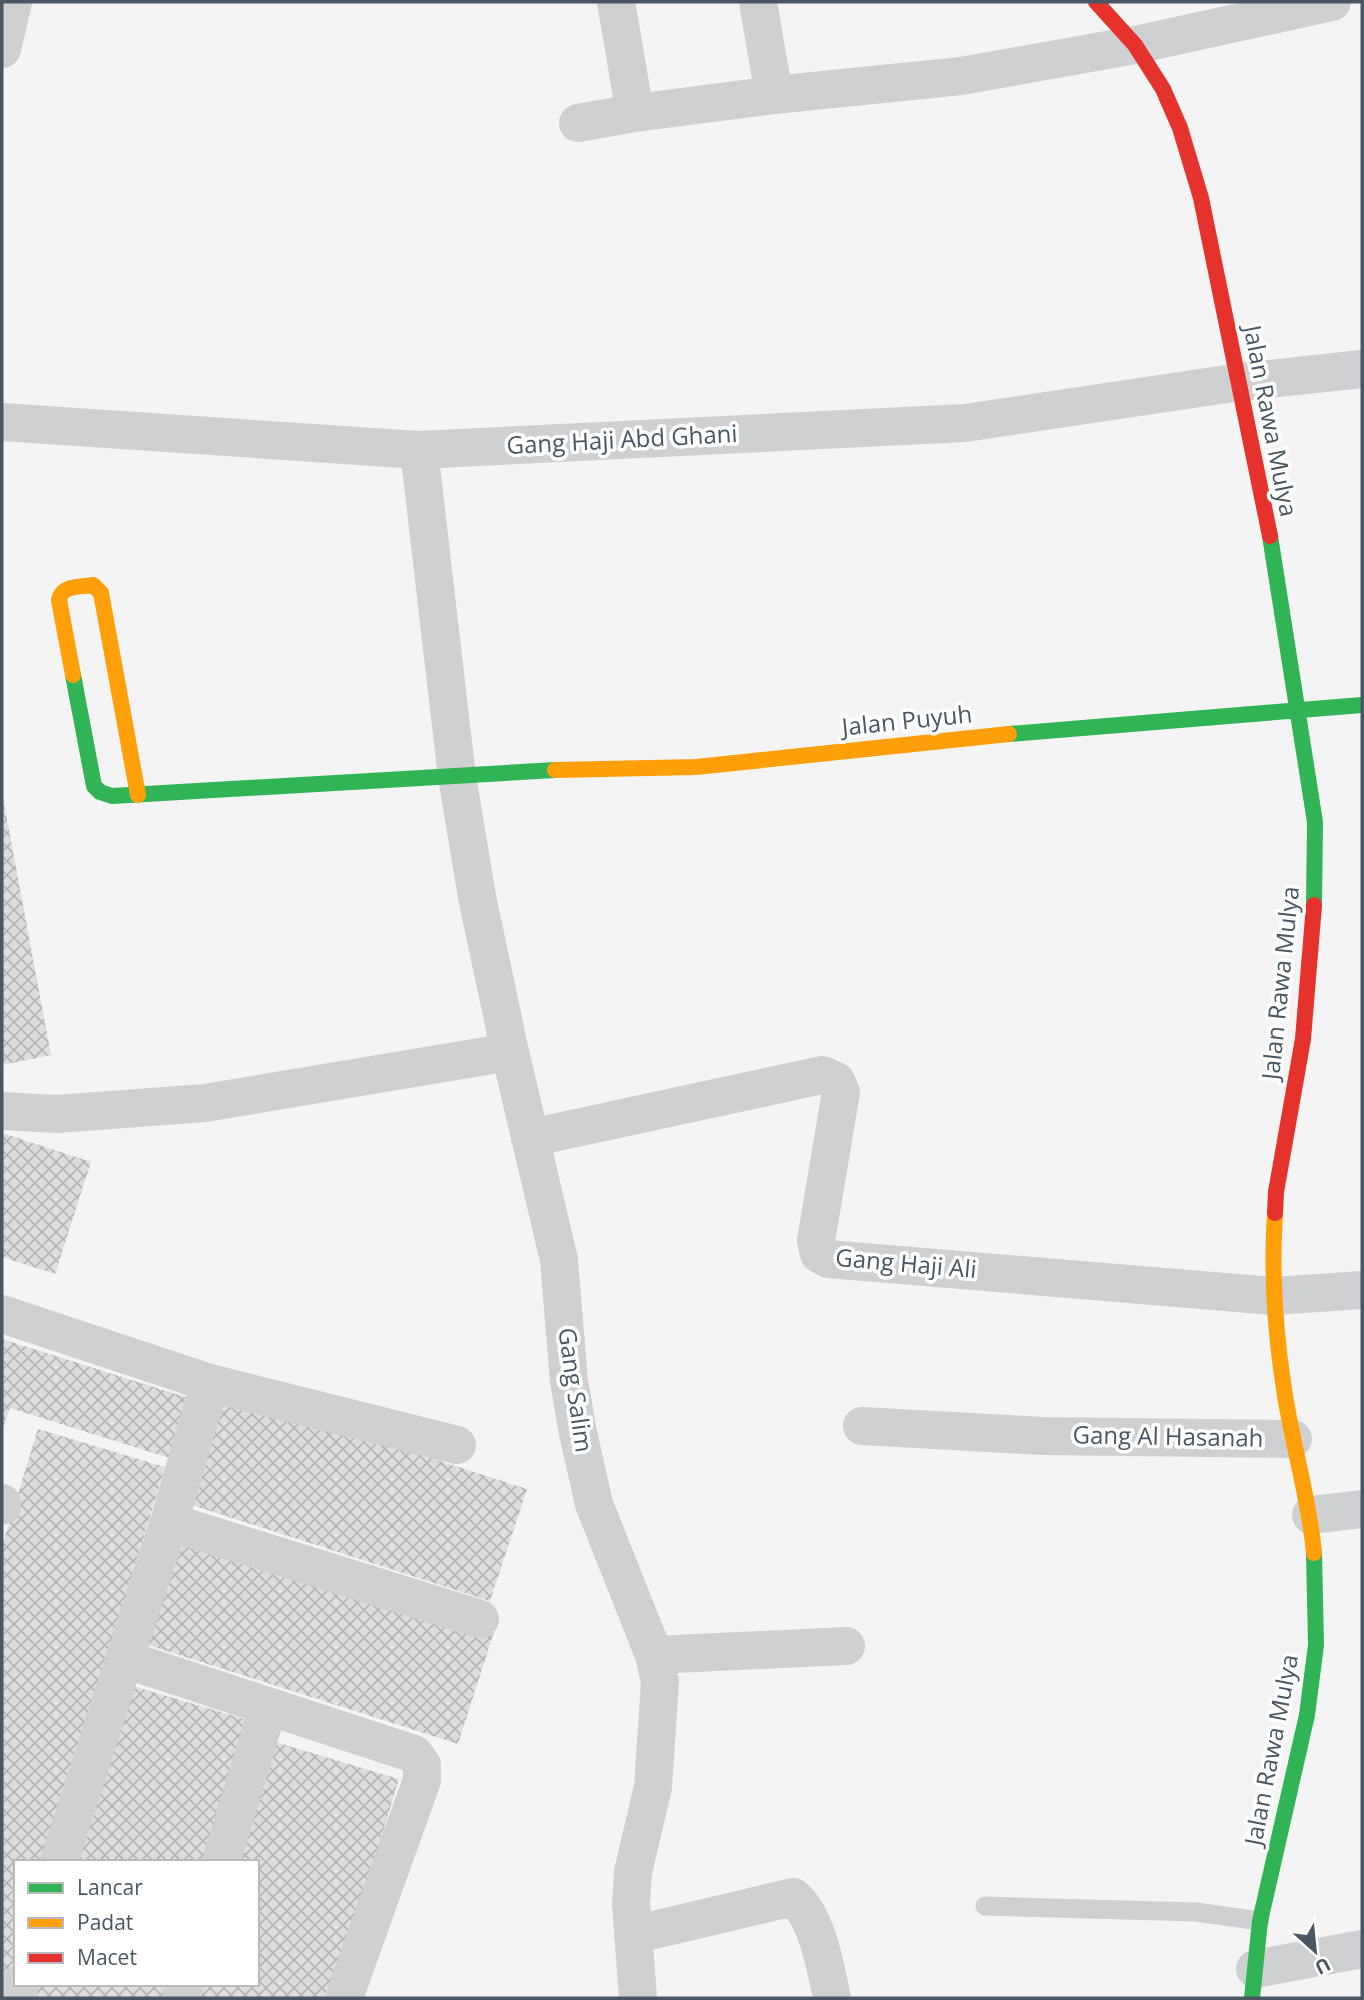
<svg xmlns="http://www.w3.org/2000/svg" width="1364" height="2000" font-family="'Open Sans',sans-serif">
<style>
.building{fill:url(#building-cross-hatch)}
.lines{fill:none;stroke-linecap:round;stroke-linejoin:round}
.lane{stroke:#ced0d2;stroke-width:19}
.street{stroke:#ced0d2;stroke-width:38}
.fast{stroke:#30b455;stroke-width:16}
.slow{stroke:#ff9f0a;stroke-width:16}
.jam{stroke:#e5322d;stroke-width:16}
.labels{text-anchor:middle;stroke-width:7;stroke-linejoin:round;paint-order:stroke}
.street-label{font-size:24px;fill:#4a5661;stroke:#fff}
</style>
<defs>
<pattern id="building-cross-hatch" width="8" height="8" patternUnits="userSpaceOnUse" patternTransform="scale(1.75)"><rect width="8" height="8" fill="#ddddde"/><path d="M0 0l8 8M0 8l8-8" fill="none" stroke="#b5b6b7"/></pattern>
</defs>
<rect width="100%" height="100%" fill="#f4f4f4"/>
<path class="building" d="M2 793 51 1055 2 1065Z
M2 1133 91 1162 55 1274 2 1257Z
M2 1339 198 1401 179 1461 10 1408 2 1430Z
M215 1389 527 1489 490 1601 179 1501Z
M38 1429 165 1467 45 1862H16V1955L6 1986 2 1984V1546Z
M182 1532 494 1632 458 1744 145 1644Z
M123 1683 251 1721 207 1862H68Z
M272 1741 399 1779 346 1954 332 1998H193L198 1984H257V1862H235Z
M31 1984H170L166 1998H27Z"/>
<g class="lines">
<path class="lane" d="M985 1906 1196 1912 1260 1921"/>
<path class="street" d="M616 2 635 113
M758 2 774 95
M2 49 13 2
M578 123 635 113 774 95 961 76 1135 45 1332 2
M2 422 419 450 965 423 1240 382 1362 369
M419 450 457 777 477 897 510 1052 559 1260 569 1381 578 1433 594 1504 654 1655 660 1682 653 1787 633 1872 631 1903 638 1998
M2 1111 57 1114 205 1103 510 1052
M530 1138 822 1075 836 1081 841 1092 816 1241 819 1254 828 1259 1274 1296 1362 1290
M2 1314 210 1383 457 1445
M862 1426 1043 1436 1293 1439
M2 1503V1506
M1311 1515 1362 1509
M169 1522 480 1619
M654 1655 846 1646
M124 1659 414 1754 422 1765V1780L344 1998
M59 1862 169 1522 210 1383
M221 1862 268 1708
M633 1935 793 1897C817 1916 826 1969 832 1998
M1255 1969 1362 1949
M16 1998 20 1984
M181 1998 185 1984"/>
<path class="fast" d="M1270 536 1315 822 1314 905
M73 675 94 786 100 792 112 796 555 770
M1009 734 1362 705
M1252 1998 1260 1921 1307 1715 1316 1645 1314 1553"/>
<path class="slow" d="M73 675 59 600C61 585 81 587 93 585L101 593 138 795
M555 770 696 767 1009 734
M1275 1213C1271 1272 1275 1331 1284 1389 1292 1444 1309 1497 1314 1553"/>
<path class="jam" d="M1096 2 1135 45 1163 89 1180 128 1201 198 1270 536
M1275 1213 1276 1192 1303 1039 1314 905"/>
</g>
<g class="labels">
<g class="street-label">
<text transform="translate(1270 421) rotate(79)" y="8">Jalan Rawa Mulya</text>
<text transform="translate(622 440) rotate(-3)" y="8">Gang Haji Abd Ghani</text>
<text transform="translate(907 721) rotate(-6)" y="8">Jalan Puyuh</text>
<text transform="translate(1281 983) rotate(-84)" y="8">Jalan Rawa Mulya</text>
<text transform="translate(906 1264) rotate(5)" y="8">Gang Haji Ali</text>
<text transform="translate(575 1390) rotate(82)" y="8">Gang Salim</text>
<text transform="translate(1168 1437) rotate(1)" y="8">Gang Al Hasanah</text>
<text transform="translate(1272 1750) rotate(-79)" y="8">Jalan Rawa Mulya</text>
</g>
</g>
<rect width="1364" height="2000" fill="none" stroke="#4a5661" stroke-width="7"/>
<rect x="14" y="1860" width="245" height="126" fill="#ffffff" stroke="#b7bbc0" stroke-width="2"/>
<rect x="28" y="1883" width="35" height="10" fill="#30b455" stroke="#b7bbc0" stroke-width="2"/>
<text x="77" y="1895" font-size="21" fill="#4a5661">Lancar</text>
<rect x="28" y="1918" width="35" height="10" fill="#ff9f0a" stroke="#b7bbc0" stroke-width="2"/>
<text x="77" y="1930" font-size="21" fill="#4a5661">Padat</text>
<rect x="28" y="1953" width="35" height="10" fill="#e5322d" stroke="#b7bbc0" stroke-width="2"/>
<text x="77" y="1965" font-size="21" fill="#4a5661">Macet</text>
<g transform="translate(1315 1951) rotate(153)" stroke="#ffffff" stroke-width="5" paint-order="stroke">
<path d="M0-5L12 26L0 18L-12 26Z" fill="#4a5661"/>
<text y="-10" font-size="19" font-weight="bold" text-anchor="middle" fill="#4a5661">U</text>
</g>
</svg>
